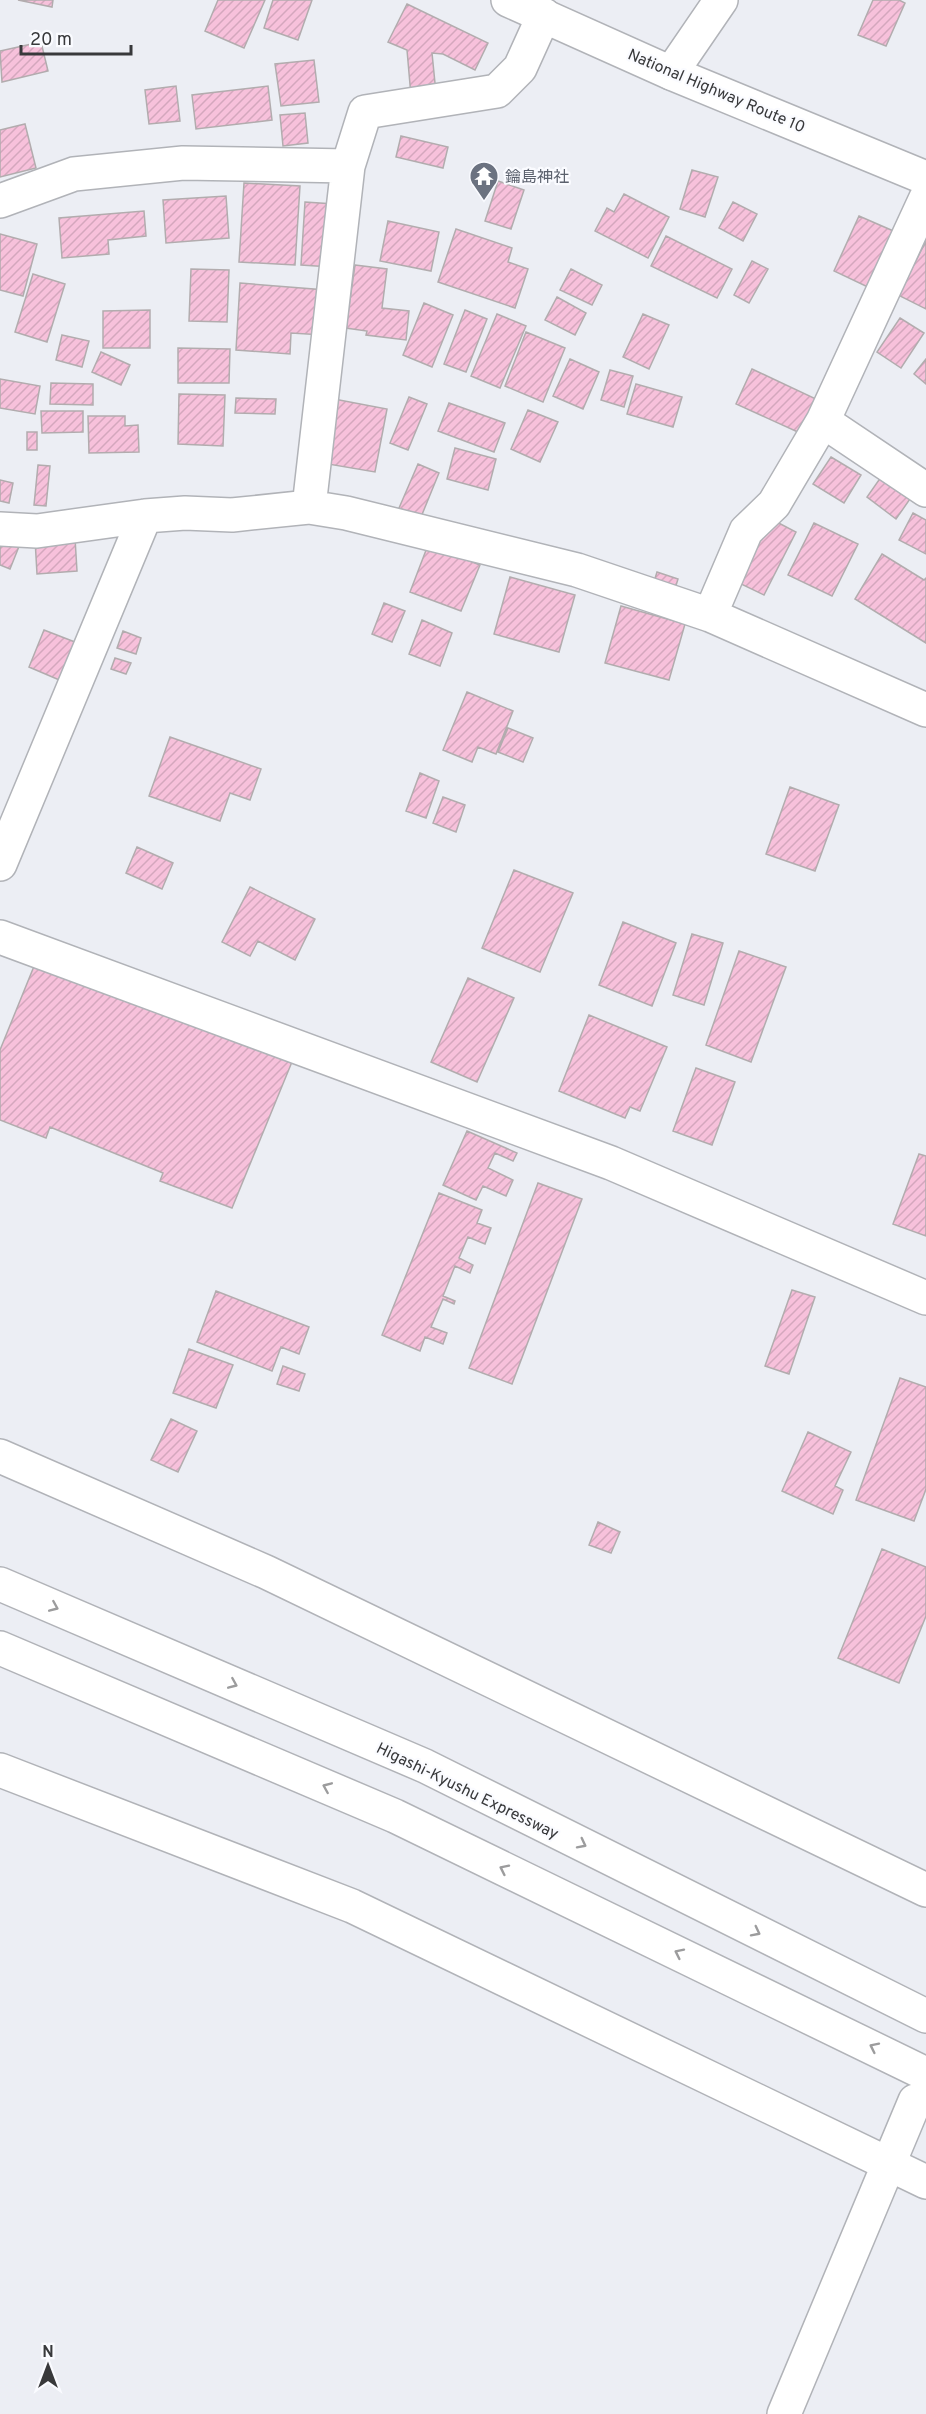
<svg xmlns="http://www.w3.org/2000/svg" width="926" height="2414" font-family="Overpass,'Noto Sans JP',sans-serif">
<style>
.building{fill:url(#building-hatch);stroke:#b2acae;stroke-width:1.5}
.lines{fill:none;stroke-linecap:round;stroke-linejoin:round}
.minor-casing{stroke:#b1b3b8;stroke-width:36}
.highway-casing{stroke:#b1b3b8;stroke-width:36}
.minor{stroke:#fff;stroke-width:33}
.highway{stroke:#fff;stroke-width:33}
.oneway{stroke:#9c9c9d}
.labels{text-anchor:middle;stroke-width:4.5;stroke-linejoin:round;paint-order:stroke}
.street-label{font-size:16px;fill:#38393b;stroke:#fafbff}
.worship-label{font-size:16px;fill:#5b616d;stroke:#fafbff;text-anchor:start}
</style>
<defs>
<pattern id="building-hatch" width="6" height="6" patternUnits="userSpaceOnUse" patternTransform="scale(1.5)"><rect width="6" height="6" fill="#f7c1db"/><path d="M-1 1l2-2M0 6l6-6M5 7l2-2" fill="none" stroke="#d4a7bd"/></pattern>
</defs>
<rect width="100%" height="100%" fill="#eceef4"/>
<path class="building" d="M18 0H53L52 7Z
M218 0H265L244 48 205 31Z
M273 0H312L298 40 264 28Z
M873 0H899L905 3 886 46 858 35Z
M407 4 488 43 475 70 443 54 432 53 436 93 411 96 407 50 388 42Z
M41 42 48 71 2 82 0 51Z
M314 60 319 102 281 106 275 64Z
M176 86 180 121 149 124 145 90Z
M268 86 272 120 196 129 192 95Z
M305 113 308 143 283 146 280 115Z
M25 124 36 168 0 177V130Z
M401 136 448 147 443 168 396 157Z
M692 170 718 177 705 217 680 209Z
M498 181 524 190 511 229 485 221Z
M244 183 300 186 295 265 239 262Z
M624 194 669 217 648 258 595 231 607 208 614 212Z
M226 196 229 238 166 243 163 200Z
M305 202 334 204 331 267 301 265Z
M733 202 757 214 743 241 719 228Z
M144 211 146 236 108 240 109 254 62 258 59 218Z
M859 216 898 233 872 289 834 271Z
M388 221 439 232 431 271 380 261Z
M456 229 512 248 508 262 528 269 515 308 438 282Z
M0 234 37 244 23 296 0 290Z
M666 236 732 269 717 298 651 266Z
M926 241V309L898 295Z
M752 261 768 269 749 303 734 295Z
M355 265 387 269 382 308 409 311 406 340 366 335 367 331 346 328Z
M191 269 229 270 227 322 189 321Z
M571 269 602 285 592 305 560 290Z
M33 274 65 284 47 342 15 332Z
M240 283 326 290 323 335 291 333 290 354 236 350Z
M557 297 586 313 575 335 545 320Z
M424 303 453 315 432 367 403 355Z
M150 310V348H103V311Z
M465 310 487 319 466 372 444 364Z
M497 314 526 326 500 388 471 376Z
M643 314 669 325 649 369 623 357Z
M900 318 924 333 901 368 877 352Z
M526 332 565 348 543 402 505 386Z
M62 335 89 341 82 367 56 360Z
M178 348 230 349 229 383H178Z
M101 352 130 365 121 385 92 372Z
M570 359 599 372 583 409 553 396Z
M926 359V384L914 374Z
M752 369 816 399 800 433 736 404Z
M610 370 633 376 624 407 601 400Z
M0 379 40 386 35 414 0 408Z
M51 383 93 384V405L50 404Z
M636 384 682 397 673 427 627 414Z
M179 394 225 395 223 446 178 444Z
M409 397 427 404 408 450 390 443Z
M236 398 276 399 275 414 235 413Z
M334 399 387 409 375 472 322 463Z
M449 403 505 423 494 452 438 431Z
M528 410 558 422 540 462 511 449Z
M41 411H83V432L42 433Z
M88 416H125V426L138 425 139 452 89 453Z
M27 432H37V450H27Z
M455 448 496 459 488 490 447 479Z
M831 457 861 475 844 503 813 484Z
M418 464 439 473 421 517 399 508Z
M38 465 50 466 46 506 34 505Z
M881 477 910 499 896 519 867 497Z
M0 480 13 483 9 503 0 501Z
M913 513 926 520V554L899 540Z
M771 519 796 532 764 595 739 583Z
M814 523 858 544 832 596 788 575Z
M4 538 20 544 10 569 0 565V549Z
M75 538 77 571 37 574 35 539Z
M428 545 480 565 461 611 410 592Z
M882 554 924 580 926 578V643L855 599Z
M657 572 678 579 674 592 653 585Z
M510 577 575 595 559 652 494 634Z
M384 603 405 611 392 642 372 634Z
M621 606 685 624 669 680 605 663Z
M422 620 452 633 440 666 409 654Z
M44 630 80 644 64 682 29 667Z
M123 631 141 638 136 654 117 648Z
M115 658 131 663 126 674 111 669Z
M467 692 513 711 496 754 478 747 472 762 443 750Z
M508 728 533 738 523 762 498 752Z
M170 737 261 769 250 800 230 793 220 821 149 796Z
M420 773 439 781 426 818 406 811Z
M790 787 839 805 815 871 766 854Z
M443 797 465 805 456 832 433 823Z
M137 847 173 863 162 889 126 873Z
M514 870 573 893 540 972 482 948Z
M250 887 315 919 295 960 258 941 250 956 222 942Z
M623 922 676 943 652 1006 599 985Z
M692 934 723 943 704 1005 673 995Z
M739 951 786 967 751 1062 706 1045Z
M39 954 294 1057 232 1208 160 1181 163 1173 50 1127 46 1138 0 1120V1050Z
M468 978 514 998 477 1082 431 1062Z
M589 1015 667 1047 640 1111 630 1107 625 1118 559 1091Z
M696 1068 735 1082 712 1145 673 1131Z
M467 1131 517 1153 513 1161 495 1153 488 1168 513 1180 506 1196 483 1186 476 1200 443 1185Z
M919 1154 926 1156V1236L893 1224Z
M538 1183 582 1199 512 1384 469 1368Z
M439 1193 482 1210 477 1223 491 1228 485 1244 468 1237 459 1258 473 1265 470 1273 455 1266 443 1296 455 1301 454 1304 443 1299 431 1327 447 1333 443 1344 425 1337 420 1351 382 1335Z
M792 1290 815 1297 789 1374 765 1366Z
M216 1291 309 1327 299 1354 281 1347 272 1371 197 1342Z
M189 1349 233 1365 216 1408 173 1393Z
M283 1366 305 1374 299 1391 277 1384Z
M900 1378 926 1387V1489L914 1521 856 1500Z
M171 1419 197 1431 178 1472 151 1460Z
M808 1432 851 1452 835 1486 843 1490 833 1514 782 1491Z
M598 1522 620 1532 611 1553 589 1545Z
M882 1549 926 1567V1616L899 1683 838 1658Z"/>
<g class="lines">
<g class="minor-casing">
<path id="minor" d="M671 73 721 0
M0 201 74 174 183 163 348 166
M823 421 926 490
M309 507 348 166 365 112 497 91 520 68 544 15
M0 529 37 531 145 516 185 513 232 515 309 507 346 513 577 570 710 615 926 710
M710 615 746 531 774 504 823 421 926 198
M0 864 145 516
M0 937 611 1163 926 1298
M0 1456 266 1572 926 1890
M0 1770 352 1906 926 2182
M784 2414 915 2101"/>
</g>
<g class="highway-casing">
<path id="highway" d="M508 0 671 73 926 178
M0 1584 425 1766 926 2016
M0 1648 395 1816 926 2074"/>
</g>
<use href="#minor" class="minor"/>
<use href="#highway" class="highway"/>
</g>
<defs><path id="oneway-chevron" d="M-2-3.5L2.5 0L-2 3.5" fill="none" stroke-width="1.6" stroke-linecap="round" stroke-linejoin="round" transform="scale(1.5)"/></defs>
<g class="oneway">
<use href="#oneway-chevron" transform="translate(54 1607) rotate(23)"/>
<use href="#oneway-chevron" transform="translate(233 1684) rotate(23)"/>
<use href="#oneway-chevron" transform="translate(327 1787) rotate(-157)"/>
<use href="#oneway-chevron" transform="translate(582 1844) rotate(27)"/>
<use href="#oneway-chevron" transform="translate(504 1869) rotate(-154)"/>
<use href="#oneway-chevron" transform="translate(756 1932) rotate(27)"/>
<use href="#oneway-chevron" transform="translate(679 1953) rotate(-154)"/>
<use href="#oneway-chevron" transform="translate(874 2047) rotate(-154)"/>
</g>
<defs>
<g id="temple-pin" transform="scale(1.5)"><path d="M0 17L-7.5 6A9.5 9.5 0 1 1 7.5 6Z" fill="#6b7280" stroke="#fafbff"/><path d="M0-6L5-2H3V0L6.5 2.5H4V6H1.5V3h-3V6H-4V2.5H-6.5L-3 0V-2H-5Z" fill="#fff"/></g>
</defs>
<g fill-rule="evenodd">
<use href="#temple-pin" x="484" y="176"/>
</g>
<g class="labels">
<g class="street-label">
<text transform="translate(717 90) rotate(23)" y="6">National Highway Route 10</text>
<text transform="translate(468 1790) rotate(26)" y="6">Higashi-Kyushu Expressway</text>
</g>
<g class="worship-label">
<text x="505" y="182">鑰島神社</text>
</g>
</g>
<g transform="translate(48 2366)" stroke="#fafbff" stroke-width="4.5" paint-order="stroke">
<path d="M0-4.5L10 22L0 15L-10 22Z" fill="#38393b"/>
<text y="-9" font-size="16" font-weight="bold" text-anchor="middle" fill="#38393b">N</text>
</g>
<path d="M21 45v9h110v-9" fill="none" stroke="#38393b" stroke-width="3"/>
<text x="30" y="45" font-size="18" fill="#38393b" stroke="#fafbff" stroke-width="4.5" paint-order="stroke">20 m</text>
</svg>
